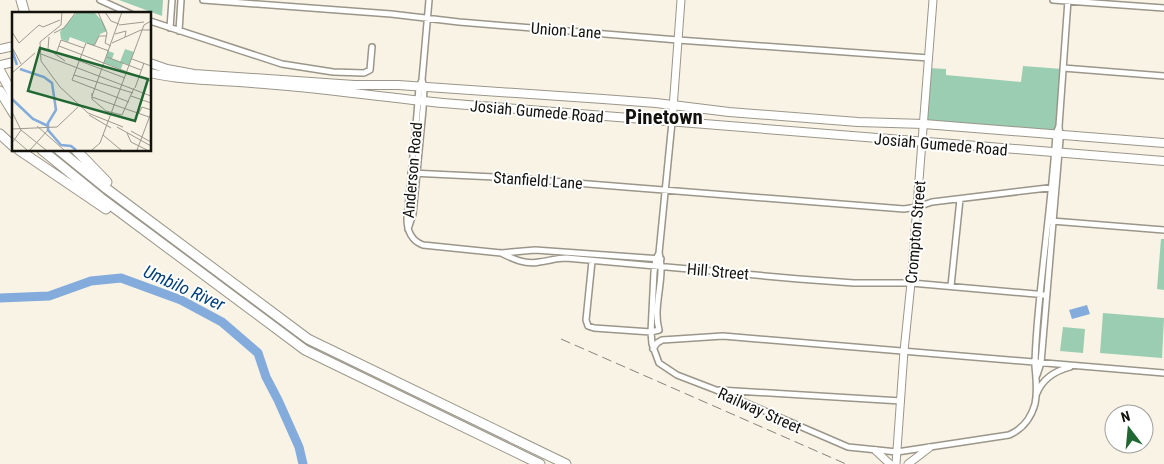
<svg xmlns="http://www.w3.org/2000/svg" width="1164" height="464" font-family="'Roboto Condensed',sans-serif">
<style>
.green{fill:#9acdb2}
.water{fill:#83abdc}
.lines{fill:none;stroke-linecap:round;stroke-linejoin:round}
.river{stroke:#83abdc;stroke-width:9}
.street-casing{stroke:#9a9689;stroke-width:8}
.secondary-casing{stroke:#9a9689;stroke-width:9}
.primary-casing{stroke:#9a9689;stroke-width:10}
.highway-casing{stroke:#9a9689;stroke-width:11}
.street{stroke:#fff;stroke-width:5}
.secondary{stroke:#fff;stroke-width:7}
.primary{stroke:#fff;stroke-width:8}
.highway{stroke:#fff;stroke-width:9}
.rail{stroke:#87847a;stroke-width:1;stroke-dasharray:10 5;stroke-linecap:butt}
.labels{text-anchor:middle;stroke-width:4;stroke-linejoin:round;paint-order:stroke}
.street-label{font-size:16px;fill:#13120d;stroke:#fff}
.water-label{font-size:18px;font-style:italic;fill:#03407a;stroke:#fff}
.district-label{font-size:21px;font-weight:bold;fill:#13120d;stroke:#fff}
.inset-river{fill:none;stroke:#83abdc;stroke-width:2.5}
.inset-road{fill:none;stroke:#9c998f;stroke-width:1}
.view{fill:#216733;fill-opacity:0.15;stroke:#216733;stroke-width:2.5}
.inset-edge{fill:none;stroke:#13120d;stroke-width:2.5}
</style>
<rect width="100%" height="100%" fill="#f8f3e5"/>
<path class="green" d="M119 0H163L162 16Z
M1023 66 1062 69 1058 134 923 124 928 68 946 69V75L1021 82Z
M1161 239H1164V290L1157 289Z
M1103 313 1164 318 1162 358 1100 353Z
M1063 327 1085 329 1083 353 1060 351Z"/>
<path class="water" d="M1087 305 1090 314 1072 319 1069 310Z"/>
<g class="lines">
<path class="river" d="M0 298 49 296 91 281 121 278 181 300 222 322 258 353 266 377 278 400 299 447 303 464"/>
<g class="street-casing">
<path id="street" d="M100 0 131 14
M203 0 391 14 459 22 678 40 929 58
M1053 0 1164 8
M150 21 282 64 333 72 364 73 370 70 372 47
M170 28 172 0
M179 31 181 0
M1063 68 1164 76
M422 80 419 87 417 114 407 219C407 231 412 241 423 245L501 253 535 250 661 259
M411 173 513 178 904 209 917 207 932 202 1056 187
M1052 221 1164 230
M408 229 413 214 423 109 424 87 422 80 429 0
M501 253C513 259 526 265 539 262 549 261 556 258 566 258L799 279 854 283H911L1047 295
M659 253 656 259 654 272 651 332 652 344 659 363 677 375 716 390 848 447 897 452 1009 435C1023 429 1031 418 1035 404 1038 390 1036 379 1035 366 1035 354 1036 341 1037 328 1042 263 1052 199 1056 134L1059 126
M592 261 586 320 588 326 594 328 651 332 659 330
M951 286 960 199
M659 330C652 306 666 278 659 253L672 122
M653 349 657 343 662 340 723 336 1164 373
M1037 375 1041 363 1060 140 1059 126 1068 0
M719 390 901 401
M1037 393C1043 378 1055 371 1070 367"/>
</g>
<g class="secondary-casing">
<path id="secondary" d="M672 122 681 0
M876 451 890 464
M896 464 904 351 911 283 933 0
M908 464 929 448"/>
</g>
<g class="primary-casing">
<path id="primary" d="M0 49 14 46
M150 63 167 69 194 74 354 85H398L603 99 656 103 729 112 858 122 924 124 1164 143
M0 65 14 62
M150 73C184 81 218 80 252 83 316 87 379 97 443 103L1164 161"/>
</g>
<g class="highway-casing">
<path id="highway" d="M21 0 25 14
M0 71 14 97
M0 91 14 114
M0 134 14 147
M19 150 106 209
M42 150 101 198 305 350 540 464
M59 150 107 189 308 339 566 464
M76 150 107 182"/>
</g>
<use href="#street" class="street"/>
<use href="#secondary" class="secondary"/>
<use href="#primary" class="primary"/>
<use href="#highway" class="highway"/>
<path class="rail" d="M561 339 846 464"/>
</g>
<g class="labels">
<g class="street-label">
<text transform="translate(566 30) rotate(4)" y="6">Union Lane</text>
<text transform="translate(537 111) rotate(5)" y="6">Josiah Gumede Road</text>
<text transform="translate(941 144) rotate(5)" y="6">Josiah Gumede Road</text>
<text transform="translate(412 170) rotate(-85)" y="6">Anderson Road</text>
<text transform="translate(538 180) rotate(4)" y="6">Stanfield Lane</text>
<text transform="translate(915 232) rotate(-85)" y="6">Crompton Street</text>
<text transform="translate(718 271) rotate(5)" y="6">Hill Street</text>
<text transform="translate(760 410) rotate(24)" y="6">Railway Street</text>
</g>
<g class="water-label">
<text transform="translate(184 288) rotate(24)" y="6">Umbilo River</text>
</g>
<g class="district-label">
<text x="664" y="124">Pinetown</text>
</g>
</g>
<g transform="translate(12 12)">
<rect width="139" height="139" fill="#f8f3e5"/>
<path d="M65 0H82L91 10 95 19 88 22 82 34 58 25 56 30 49 27 48 20ZM113 37 122 40 117 53 111 51 109 57 92 51 96 39 102 41 100 47 108 50Z" fill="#9acdb2"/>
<path class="inset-river" d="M0 38 5 53M8 57 32 65 40 71 44 98 36 111V118L49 133 59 134 64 138M0 87 21 107 36 114"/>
<path class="inset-road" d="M50 0 49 13 28 30 29 49 48 75 76 101 111 115M86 0 95 21 93 31 99 34M93 0 99 9 107 12M27 13 31 15 48 8M107 13 132 10M0 20 7 31 27 13M42 21 52 16 64 0M103 22 114 19 113 25M37 25 36 37 53 49M75 31 97 39M100 31 129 18H139M47 34 139 69M82 34 87 24H94M0 35 9 52M44 40 113 66M29 42 139 84M44 42 49 28 72 36M95 45 129 58M120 47 139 54M0 61 23 41M62 63 121 81M60 68 117 90M60 68 74 31M123 76 132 51M80 81V87L94 99 110 103 122 76M80 84 110 0M119 84 139 91M80 85 137 105M0 100 9 118 34 138M127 101 130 95 139 98M77 103 99 116M25 114 52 138M105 115 139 134M0 117 45 115 66 95M119 119 139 130M115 121 119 130 135 138M91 123 109 138M0 125 15 138M0 131 9 118M18 138 36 118M80 138 88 131 132 13 139 9M125 138 139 101"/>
<path class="view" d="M28 36 136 67 123 109 16 79Z"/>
<rect width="139" height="139" class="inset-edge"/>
</g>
<g transform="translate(1129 429) rotate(344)"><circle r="24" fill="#ffffff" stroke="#a1a09e"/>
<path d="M0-4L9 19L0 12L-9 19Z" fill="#216733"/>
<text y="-8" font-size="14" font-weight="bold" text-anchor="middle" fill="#13120d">N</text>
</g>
</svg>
